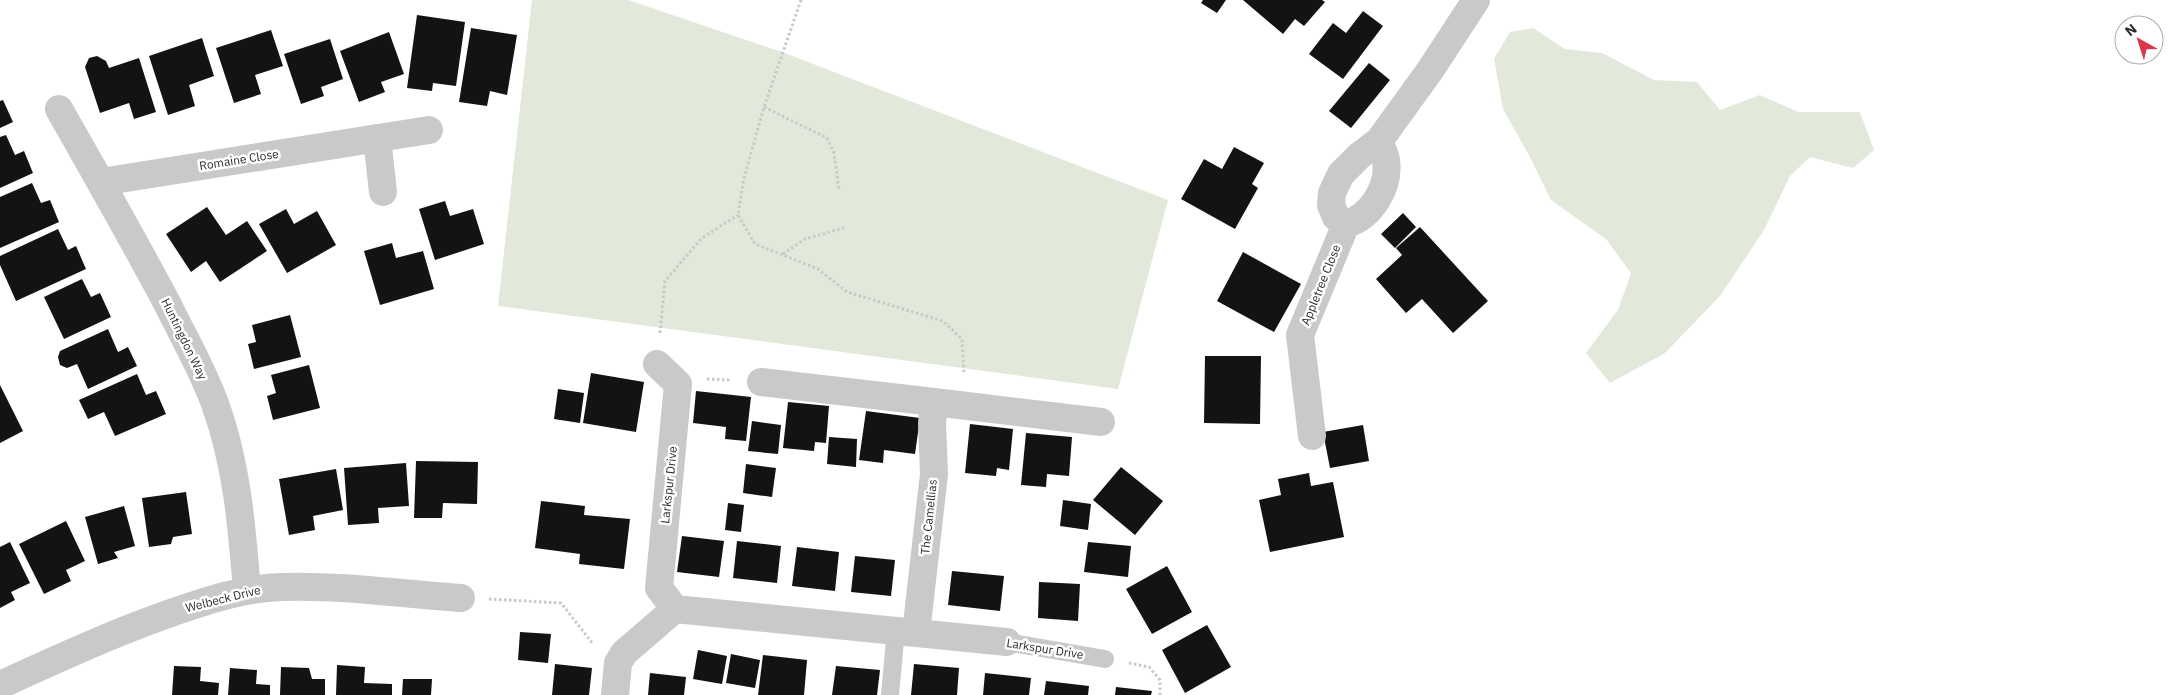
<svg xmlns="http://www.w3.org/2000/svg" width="2179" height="695" font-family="'IBM Plex Sans',sans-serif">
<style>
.green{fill:#e2e9da}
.building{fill:#131313}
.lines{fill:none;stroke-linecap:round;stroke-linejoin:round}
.path{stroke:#c9c9c9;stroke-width:3;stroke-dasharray:2.5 2.5;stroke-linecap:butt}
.lane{stroke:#c9c9c9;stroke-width:18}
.street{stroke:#c9c9c9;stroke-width:28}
.labels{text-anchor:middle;stroke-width:5;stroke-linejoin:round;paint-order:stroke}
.street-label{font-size:12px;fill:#2c2c2c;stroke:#fff}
</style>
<rect width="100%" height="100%" fill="#fff"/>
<path class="green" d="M532 0H628L782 52 1168 200 1118 389 498 306Z
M1533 28 1565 49 1602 53 1654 80 1697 82 1720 110 1760 95 1798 112H1860L1874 150 1853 168 1810 157 1790 176 1764 230 1720 296 1665 353 1610 383 1586 353 1618 310 1631 273 1606 239 1551 200 1530 157 1503 109 1494 59 1510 32Z"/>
<path class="building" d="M1203 0H1226L1217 13 1201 3Z
M1243 0H1322L1325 2 1304 26 1295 19 1283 34Z
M1363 11 1383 26 1343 79 1309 54 1333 23 1346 33Z
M417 15 465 22 456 86 433 83 432 91 407 88Z
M471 28 517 35 507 95 490 91 487 106 459 102Z
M271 30 283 66 255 75 261 94 234 103 216 48Z
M389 32 404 74 381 82 385 92 359 102 340 51Z
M202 38 214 76 189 85 195 106 168 115 149 56Z
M330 39 343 79 321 87 324 96 301 104 284 54Z
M97 56 106 61 109 68 139 58 156 112 134 119 129 103 100 113 85 67 89 58Z
M1369 63 1390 80 1351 128 1329 111Z
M3 100 13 122 0 128V101Z
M6 135 15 155 24 151 33 173 0 188V137Z
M1234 147 1264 163 1252 184 1258 188 1235 229 1181 199 1204 159 1222 169Z
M32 183 41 203 50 200 59 222 0 248V197Z
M445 201 450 216 473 209 484 244 435 260 419 209Z
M207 207 226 235 247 221 267 251 220 282 206 261 191 272 166 234Z
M286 209 294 224 317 211 336 245 287 273 259 224Z
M1403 213 1416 227 1395 248 1381 234Z
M1420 227 1488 301 1453 333 1422 299 1406 313 1376 279 1402 255 1396 248Z
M58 229 68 250 76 246 86 269 16 301 0 265V256Z
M392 243 396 258 423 251 434 289 380 305 364 251Z
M1243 252 1301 284 1274 332 1217 301Z
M82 279 91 297 100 293 111 317 64 339 44 297Z
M290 315 301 357 254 369 248 344 256 342 252 325Z
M108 329 118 352 128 347 137 366 88 389 77 364 67 368 60 365 58 357 60 351Z
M1205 356H1261L1260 424 1204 423Z
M309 365 320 408 273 420 267 396 276 393 271 375Z
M591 373 644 382 636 432 583 423Z
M137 374 146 395 156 391 166 414 115 436 104 412 88 419 79 400Z
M0 385 23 431 0 443Z
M558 389 584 393 580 423 554 419Z
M696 391 751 397 746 441 725 439 726 427 693 423Z
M788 402 829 406 826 443 815 442 814 451 783 448Z
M866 411 920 418 915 454 884 450 883 463 859 460Z
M752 421 781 425 778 454 748 451Z
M970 424 1013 429 1009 470 997 468 996 476 965 473Z
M1363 425 1369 461 1330 468 1323 432Z
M1026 433 1072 437 1069 476 1047 474 1046 487 1021 485Z
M829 437 857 439 856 467 827 464Z
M416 461 478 462 477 504 443 503 442 518H414Z
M406 463 409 506 378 508 379 523 348 525 344 468Z
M746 464 776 468 772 497 743 493Z
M1121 467 1163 501 1135 535 1093 500Z
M336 469 343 510 313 516 315 530 289 535 279 479Z
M1309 473 1311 486 1333 482 1344 537 1270 552 1259 500 1281 495 1278 479Z
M186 492 192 534 173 537 171 544 149 547 142 498Z
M1063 500 1091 504 1088 530 1060 526Z
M541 501 585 506 584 515 630 519 624 569 579 564 580 554 535 548Z
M728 503 744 505 741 532 725 530Z
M124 506 135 546 114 552 118 558 98 564 85 517Z
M66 521 85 561 66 570 71 581 44 594 19 544Z
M682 536 724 541 719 577 677 572Z
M737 541 781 546 777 583 733 578Z
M10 542 30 583 11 592 15 600 0 608V547Z
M1088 542 1131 546 1128 577 1084 572Z
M797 547 839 552 835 591 792 586Z
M855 556 895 560 891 596 851 592Z
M1167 566 1192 612 1152 634 1126 589Z
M952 571 1004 576 1000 611 948 605Z
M1039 582 1080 584 1078 621 1038 618Z
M1207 625 1231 667 1185 693 1162 650Z
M520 632 551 634 548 663 518 660Z
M698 650 727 656 722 684 693 679Z
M731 654 760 660 755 688 726 683Z
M763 655 807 660 804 695H758Z
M555 664 592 668 589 695H552Z
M914 664 959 668 957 695H911Z
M337 665 365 667 364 683 392 684V695H336Z
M174 666 201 667 200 681 219 683 218 695H172Z
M836 666 880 670 877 695H832Z
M281 667 309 668 312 679H325V695H280Z
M230 668 257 670 256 684 270 685V695H228Z
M650 673 686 677 684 695H648Z
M985 673 1031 678 1029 695H983Z
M403 679H432L431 695H402Z
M1046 681 1089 686 1088 695H1044Z
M1116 687 1152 691 1151 695H1115Z"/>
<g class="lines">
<path class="path" d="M801 0 764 107 744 178 738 215 755 244 818 269 847 292 943 321 962 339 964 374
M764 107 827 138 834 153 839 190
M783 254 805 239 844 228
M660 333 665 281 702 238 738 215
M707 379 731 380
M489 599 561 603 593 644
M1129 663 1149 667 1160 680V695"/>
<path class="lane" d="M1007 642 1105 659
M890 695 896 630"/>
<path class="street" d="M59 109C96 174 133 239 168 305 184 338 203 370 215 404 237 464 242 528 247 591
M377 138 383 192
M1379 141C1381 147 1385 154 1386 160 1390 187 1371 217 1346 224L1336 217 1331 205 1332 193 1341 174 1359 156 1379 141 1431 69 1476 0
M101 182 429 130
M657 364 678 384 659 588 675 609
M761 382 934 402
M1312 436 1300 335 1346 224
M916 633 934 474 932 423 934 402 1101 422
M0 685C55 660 111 634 168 614 205 601 243 588 282 587 340 585 403 594 461 598
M615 695 618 663 624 653 675 609 1007 642"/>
</g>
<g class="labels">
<g class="street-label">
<text transform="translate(239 160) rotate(-9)" y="4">Romaine Close</text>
<text transform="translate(1321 285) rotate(-68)" y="4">Appletree Close</text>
<text transform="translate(184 339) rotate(64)" y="4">Huntingdon Way</text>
<text transform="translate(669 485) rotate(-84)" y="4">Larkspur Drive</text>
<text transform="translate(929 517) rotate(-84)" y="4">The Camellias</text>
<text transform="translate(223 599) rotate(-14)" y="4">Welbeck Drive</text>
<text transform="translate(1045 649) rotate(9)" y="4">Larkspur Drive</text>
</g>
</g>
<g transform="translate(2139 40) rotate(321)"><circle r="24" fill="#ffffff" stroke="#ababab"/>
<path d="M0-4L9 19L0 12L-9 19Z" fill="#da3749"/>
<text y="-8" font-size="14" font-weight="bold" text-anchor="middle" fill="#2c2c2c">N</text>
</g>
</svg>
